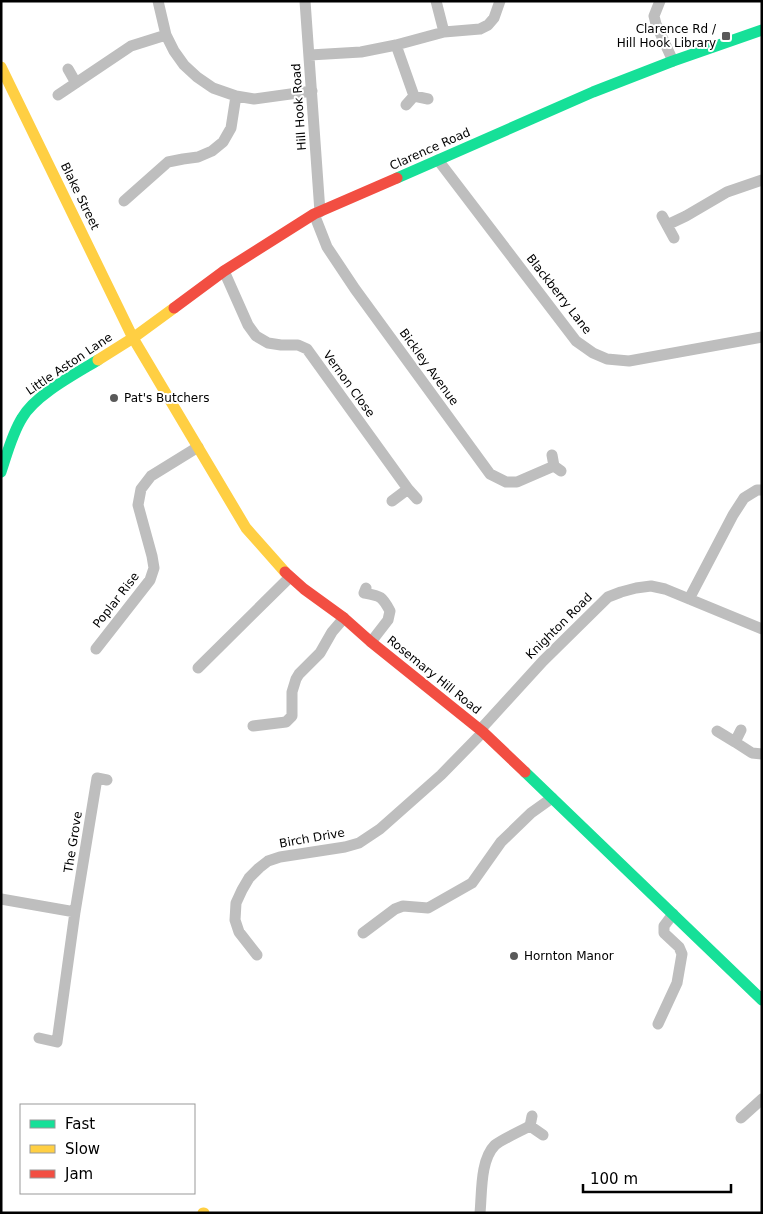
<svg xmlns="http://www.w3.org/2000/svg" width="763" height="1214" font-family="'DejaVu Sans',sans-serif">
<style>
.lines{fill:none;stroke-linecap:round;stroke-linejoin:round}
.street{stroke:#bebebe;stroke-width:11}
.fast{stroke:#16e098;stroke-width:11}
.slow{stroke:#ffcf43;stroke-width:11}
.jam{stroke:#f24e42;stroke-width:11}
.poi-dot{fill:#595959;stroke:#fff;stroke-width:2}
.labels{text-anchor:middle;stroke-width:4;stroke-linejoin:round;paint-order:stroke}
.poi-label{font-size:12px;fill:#000;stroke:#fff;text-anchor:start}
.street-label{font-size:12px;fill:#000;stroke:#fff}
</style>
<rect width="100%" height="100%" fill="#fff"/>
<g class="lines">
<path class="street" d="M158 1 166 35 174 51 184 65 197 77 213 88 236 96 254 99 312 91
M305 1 320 212
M436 1 444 32
M660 1 654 16 656 24 673 61
M396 45 414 96
M310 55 361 52 396 45 444 32 480 29 488 25 494 18 500 1
M68 69 76 83
M58 95 131 46 166 35
M406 105 414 96 428 99
M438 160 576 341 593 353 607 359 629 361 762 337
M124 201 168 162 183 159 198 157 212 151 223 142 231 128 236 96
M314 214 327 247 355 289 490 474 506 482H517L554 466
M662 216 674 238
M667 225 686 216 727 192 762 180
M224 271 248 325 256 336 268 343 281 345H298L307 349 408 489
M552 455 554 466 561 471
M392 501 408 489 417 499
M366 588 364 593C381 596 382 596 390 611L388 620 371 642
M689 599 733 515 744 498 757 490H762
M96 649 150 580 154 568 152 556 138 505 141 489 151 476 198 447
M198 668 290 577
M253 726 286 722 292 716V692L296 679 299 674 320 653 332 632 344 618
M480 730 543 661 608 597 621 592 636 588 651 586 665 589 762 629
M717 731 735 742 741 730
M735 742 752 753 762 754
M1 899 75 912
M363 933 395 909 403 906 428 908 472 883 501 842 531 813 552 798
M257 955 239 932 235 920 236 903 242 890 249 878 259 868 268 861 280 857 345 847 359 843 380 829 441 775 483 732
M658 1024 677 983 682 954 679 947 664 933V926L673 914
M39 1038 57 1042 75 912 97 778 107 780
M741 1118 762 1099
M530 1126 543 1135
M480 1213C482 1193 480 1160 495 1145 501 1140 522 1130 530 1126L532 1116"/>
<path class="fast" d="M397 178 593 92 673 61 762 30
M1 472C7 454 12 434 22 418 35 395 75 374 98 360
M525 772 762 1000"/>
<path class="slow" d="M1 67 133 338 98 360
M174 308 133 338 246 528 285 572
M203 1213H204"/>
<path class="jam" d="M174 308 224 271 314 214 397 178
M285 572 304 589 344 618 371 642 483 732 525 772"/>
</g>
<g class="poi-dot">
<rect x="721" y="31" width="10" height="10" rx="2.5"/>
<circle cx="114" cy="398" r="5"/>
<circle cx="514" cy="956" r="5"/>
</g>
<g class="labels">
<g class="poi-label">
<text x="716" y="33" text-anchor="end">Clarence Rd /<tspan x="716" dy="14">Hill Hook Library</tspan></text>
<text x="124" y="402">Pat's Butchers</text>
<text x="524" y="960">Hornton Manor</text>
</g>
<g class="street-label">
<text transform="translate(299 107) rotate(-94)" y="4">Hill Hook Road</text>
<text transform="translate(430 149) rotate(-24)" y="4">Clarence Road</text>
<text transform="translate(80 196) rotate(64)" y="4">Blake Street</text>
<text transform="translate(559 294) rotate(52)" y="4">Blackberry Lane</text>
<text transform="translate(69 364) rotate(-34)" y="4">Little Aston Lane</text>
<text transform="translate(429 367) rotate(54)" y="4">Bickley Avenue</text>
<text transform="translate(349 384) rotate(54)" y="4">Vernon Close</text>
<text transform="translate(116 600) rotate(-52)" y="4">Poplar Rise</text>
<text transform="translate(559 626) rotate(-45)" y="4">Knighton Road</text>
<text transform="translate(434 675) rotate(39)" y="4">Rosemary Hill Road</text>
<text transform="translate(312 838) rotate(-10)" y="4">Birch Drive</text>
<text transform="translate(73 842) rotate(-81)" y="4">The Grove</text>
</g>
</g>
<rect width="763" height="1214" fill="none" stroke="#000000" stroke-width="5"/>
<rect x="20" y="1104" width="175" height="90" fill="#ffffff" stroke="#999999"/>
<rect x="30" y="1120" width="25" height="8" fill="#16e098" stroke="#999999"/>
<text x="65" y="1129" font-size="15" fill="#000000">Fast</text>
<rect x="30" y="1145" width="25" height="8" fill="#ffcf43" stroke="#999999"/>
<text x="65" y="1154" font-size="15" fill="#000000">Slow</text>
<rect x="30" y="1170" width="25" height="8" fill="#f24e42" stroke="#999999"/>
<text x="65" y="1179" font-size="15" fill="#000000">Jam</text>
<path d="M583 1184v8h148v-8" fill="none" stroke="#000000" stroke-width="2.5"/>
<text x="590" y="1184" font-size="15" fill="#000000" stroke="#ffffff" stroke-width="4" paint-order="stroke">100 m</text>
</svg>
